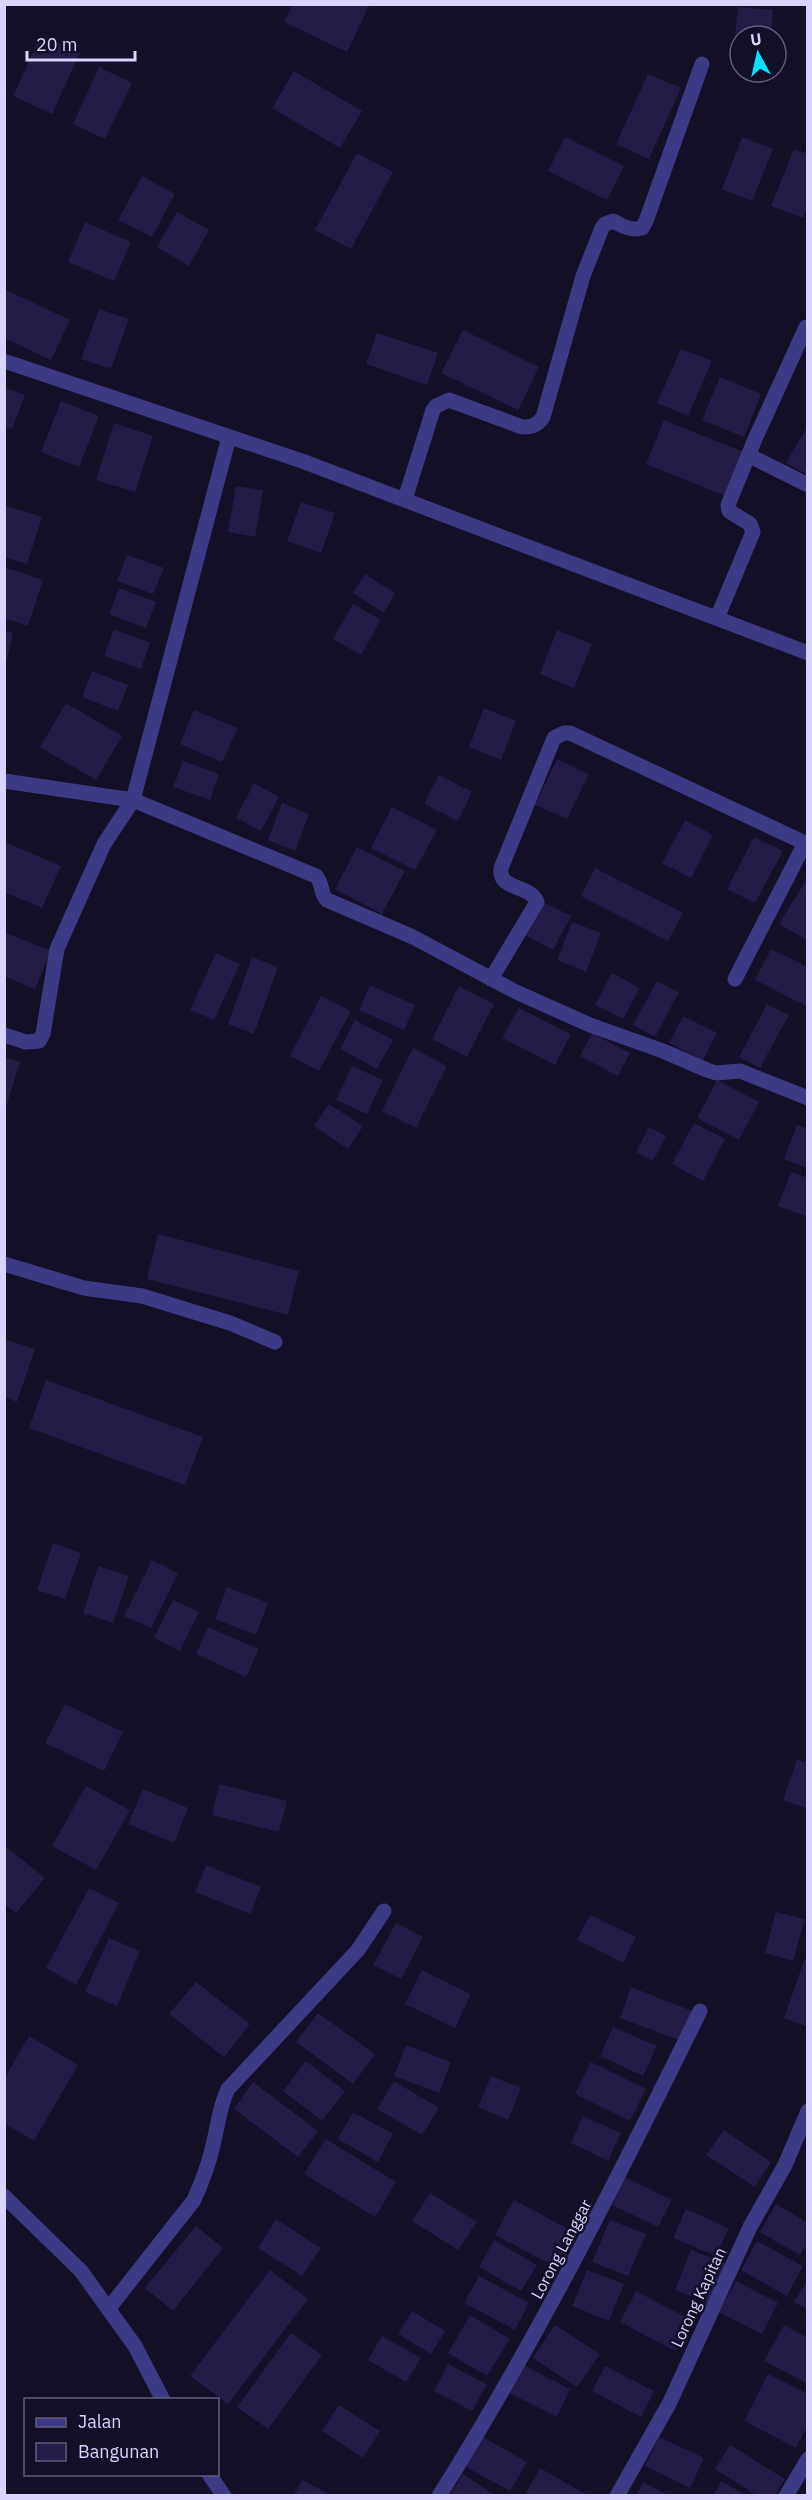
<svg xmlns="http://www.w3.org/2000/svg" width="812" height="2500" font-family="'IBM Plex Sans',sans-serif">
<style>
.building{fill:#241b47}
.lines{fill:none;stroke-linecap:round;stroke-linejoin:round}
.service{stroke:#3d3a85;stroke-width:15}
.minor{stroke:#3d3a85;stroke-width:15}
.tertiary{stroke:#3d3a85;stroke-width:15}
.labels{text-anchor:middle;stroke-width:5;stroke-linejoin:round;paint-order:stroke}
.street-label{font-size:16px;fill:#d9d4ff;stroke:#130f26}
</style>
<rect width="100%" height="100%" fill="#130f26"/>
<path class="building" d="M293 4H370L347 52 284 22Z
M738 7 773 10 771 36H740V54H733Z
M41 35 80 53 52 114 13 96Z
M99 67 132 83 105 139 73 124Z
M294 71 362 111 340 148 272 108Z
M648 74 681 88 649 159 616 144Z
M565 137 624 166 607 200 548 171Z
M742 137 773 149 752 201 722 189Z
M794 149 808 154V206L803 218 771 206Z
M357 153 393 172 351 249 315 230Z
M142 176 175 194 152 237 118 220Z
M177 212 209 230 189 266 157 247Z
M85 222 131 242 114 281 68 262Z
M4 289 70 320 51 360 4 338Z
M99 309 129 319 111 369 81 359Z
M463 330 539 367 518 410 441 373Z
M377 333 438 353 427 385 366 364Z
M681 349 712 361 688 416 657 403Z
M720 377 761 394 744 437 702 420Z
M4 387 25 395 12 429 4 426Z
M61 401 99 416 79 467 41 452Z
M664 420 746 453 728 497 646 464Z
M114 423 153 436 135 492 96 480Z
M808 425V475L786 463Z
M236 486 263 490 255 537 228 532Z
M301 502 335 513 321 553 287 541Z
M4 505 42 517 27 564 4 557Z
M127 555 164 568 153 594 117 581Z
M4 567 43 580 28 626 4 618Z
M365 574 395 593 384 613 353 593Z
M119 588 156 602 146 628 109 614Z
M353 604 381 620 361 655 333 639Z
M114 629 150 643 141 669 104 656Z
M557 630 592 644 574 688 540 674Z
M4 631 13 633 5 668H4Z
M92 671 128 685 118 711 82 697Z
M66 703 122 736 96 780 40 747Z
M484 708 516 721 501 760 469 747Z
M194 710 238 728 222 762 180 744Z
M557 759 589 774 567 819 535 805Z
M183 761 219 774 210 800 173 787Z
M439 775 472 792 458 821 424 804Z
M254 783 279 797 261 831 236 818Z
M282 803 309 814 295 851 268 840Z
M392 807 437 830 415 870 371 848Z
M685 820 713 835 691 878 662 863Z
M754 837 783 851 755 903 727 889Z
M5 842 61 866 42 908 4 892Z
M357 847 405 871 382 914 335 889Z
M595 868 683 913 668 941 581 896Z
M808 877V941L779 924Z
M543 902 571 916 553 950 525 935Z
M572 922 601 933 586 972 557 960Z
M4 932 51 951 35 989 4 976Z
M771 949 808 967V1007L755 980Z
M216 953 240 964 214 1020 190 1010Z
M252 957 278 967 254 1034 228 1024Z
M612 973 640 988 623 1019 595 1005Z
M657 981 679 992 655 1037 633 1025Z
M370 985 415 1005 404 1030 359 1010Z
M459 986 494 1004 467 1057 432 1039Z
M321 996 351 1011 319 1071 290 1056Z
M767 1004 789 1015 760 1068 739 1057Z
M519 1008 571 1034 555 1065 502 1038Z
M683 1016 717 1033 703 1060 669 1043Z
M355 1020 393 1040 377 1069 340 1049Z
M592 1033 630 1053 618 1076 580 1056Z
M413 1048 447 1066 416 1128 382 1111Z
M4 1057 20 1062 5 1110H4Z
M352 1066 383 1080 367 1114 336 1100Z
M717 1080 759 1102 739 1140 697 1118Z
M329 1104 363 1126 348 1149 314 1126Z
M694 1123 725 1139 703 1181 672 1164Z
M797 1125 808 1129V1168L784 1159Z
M649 1127 666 1136 653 1161 636 1152Z
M791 1172 808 1178V1217L778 1206Z
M158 1234 299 1271 288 1315 147 1279Z
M4 1339 35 1349 17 1402 4 1397Z
M46 1380 203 1437 185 1485 29 1428Z
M53 1543 81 1553 65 1599 37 1590Z
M152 1560 178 1573 151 1628 124 1616Z
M98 1566 129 1576 113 1623 83 1613Z
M227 1587 268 1603 256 1635 215 1619Z
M173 1600 199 1612 180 1651 154 1638Z
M208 1627 259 1649 246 1677 196 1654Z
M65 1704 123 1732 104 1771 45 1743Z
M797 1760 808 1763V1809L783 1800Z
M219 1784 287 1801 279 1832 212 1815Z
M86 1786 130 1810 96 1870 52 1846Z
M143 1789 188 1808 174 1843 128 1824Z
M4 1845 45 1878 16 1913 4 1904Z
M206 1865 261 1887 250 1914 195 1892Z
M89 1888 119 1903 76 1985 46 1968Z
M776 1912 805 1919 793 1961 765 1953Z
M590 1915 636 1937 623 1963 577 1940Z
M396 1923 423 1937 401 1979 373 1965Z
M109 1938 140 1951 117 2006 85 1992Z
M805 1958 808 1959V2027L784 2018Z
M422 1970 471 1994 455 2028 405 2004Z
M196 1982 250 2024 224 2057 169 2014Z
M631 1987 692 2011 681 2041 620 2018Z
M318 2013 375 2054 353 2084 296 2042Z
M613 2027 657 2046 643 2076 600 2056Z
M29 2036 78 2065 34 2141 4 2123V2079Z
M406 2045 451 2062 439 2093 394 2076Z
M306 2061 345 2091 322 2121 283 2091Z
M591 2062 646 2089 630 2121 575 2094Z
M491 2076 521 2088 508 2120 478 2107Z
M394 2081 439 2108 422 2135 377 2109Z
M253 2082 318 2131 298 2157 234 2109Z
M353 2112 393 2134 378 2162 338 2139Z
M583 2116 621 2133 608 2161 571 2143Z
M724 2130 771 2162 755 2187 706 2155Z
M326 2139 396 2182 375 2217 304 2174Z
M625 2177 672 2200 658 2227 612 2205Z
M430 2193 477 2222 458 2250 412 2221Z
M514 2200 572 2231 554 2266 495 2235Z
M776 2204 808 2223V2243L800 2255 760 2232Z
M686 2209 729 2228 716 2256 673 2238Z
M276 2219 321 2248 302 2276 258 2248Z
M610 2220 646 2234 628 2276 592 2262Z
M196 2226 223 2248 173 2311 145 2288Z
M494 2240 537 2265 521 2291 479 2267Z
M757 2241 803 2266 787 2296 741 2270Z
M691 2250 727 2264 710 2304 675 2290Z
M270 2270 308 2299 228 2404 190 2376Z
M587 2270 624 2284 609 2321 572 2306Z
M479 2276 529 2303 515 2330 464 2303Z
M808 2279V2310L794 2302Z
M736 2281 778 2303 762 2334 719 2312Z
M636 2291 691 2320 675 2351 620 2322Z
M412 2311 445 2331 431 2354 398 2334Z
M470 2315 510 2339 487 2376 448 2353Z
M555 2325 600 2354 577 2387 533 2358Z
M784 2325 808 2338V2384L764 2361Z
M291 2333 322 2355 268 2429 237 2407Z
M382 2336 421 2358 406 2382 368 2360Z
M448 2364 487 2384 472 2411 434 2391Z
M523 2365 570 2389 557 2417 509 2393Z
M605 2366 654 2391 641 2417 592 2391Z
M768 2374 808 2394V2425L796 2448 744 2421Z
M339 2405 380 2431 363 2458 322 2431Z
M483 2437 527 2462 510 2491 466 2467Z
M659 2437 704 2458 690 2488 645 2466Z
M730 2445 785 2479 775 2496H758L715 2469Z
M540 2468 589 2496H524Z
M463 2474 496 2496H449Z
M302 2480 333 2496H293Z
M721 2481 748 2496H713Z
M643 2482 670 2496H636Z"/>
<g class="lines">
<path class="service" d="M4 1264 84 1288 142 1296 230 1323 275 1342"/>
<path class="minor" d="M4 361 302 461 808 653
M229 437 133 800 316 876C323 883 320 894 327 900L413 937 514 991 590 1025 663 1051 707 1070 716 1073 740 1071 808 1098
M748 455 808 485
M405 499 433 410 436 406 449 400 522 427C531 427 537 426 543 417L583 276 602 228 605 224 613 221C623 226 630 231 642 228L646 221 702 64
M717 618 753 532 750 524 729 511 728 505 755 439 806 327
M4 781 133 800 104 844 57 949 43 1034 39 1041 26 1042 4 1035
M491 979 537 902C530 884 498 891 501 868L554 738 564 733H570L805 843 735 979
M109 2308 194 2200C202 2182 209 2164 213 2145 218 2126 219 2107 228 2089L358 1950 384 1911
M439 2496C537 2340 619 2176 700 2011
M617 2496 670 2402 750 2227 785 2165 808 2111
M786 2496 808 2459"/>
<path class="tertiary" d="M4 2196 81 2271 135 2346 163 2400
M209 2474 224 2496"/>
</g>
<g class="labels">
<g class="street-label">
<text transform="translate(561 2249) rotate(-62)" y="6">Lorong Langgar</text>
<text transform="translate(698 2297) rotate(-65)" y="6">Lorong Kapitan</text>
</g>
</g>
<rect width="812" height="2500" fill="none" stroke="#d9d4ff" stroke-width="12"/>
<rect x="24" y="2398" width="195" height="78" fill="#130f26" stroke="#625e7d" stroke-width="1.5"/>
<rect x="36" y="2418" width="30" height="9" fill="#3d3a85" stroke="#625e7d" stroke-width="1.5"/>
<text x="78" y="2428" font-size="18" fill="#d9d4ff">Jalan</text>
<rect x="36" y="2443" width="30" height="18" fill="#241b47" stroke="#625e7d" stroke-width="1.5"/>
<text x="78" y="2458" font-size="18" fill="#d9d4ff">Bangunan</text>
<g transform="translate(758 54) rotate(352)"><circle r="28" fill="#130f26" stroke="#625e7d" stroke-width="1.5"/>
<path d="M0-4.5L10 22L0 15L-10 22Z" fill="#00e5ff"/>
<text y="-9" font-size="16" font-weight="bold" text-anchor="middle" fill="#d9d4ff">U</text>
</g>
<path d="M27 51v9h108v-9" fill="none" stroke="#d9d4ff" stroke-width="3"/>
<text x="36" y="51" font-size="18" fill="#d9d4ff" stroke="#130f26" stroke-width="4.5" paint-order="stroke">20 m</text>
</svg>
